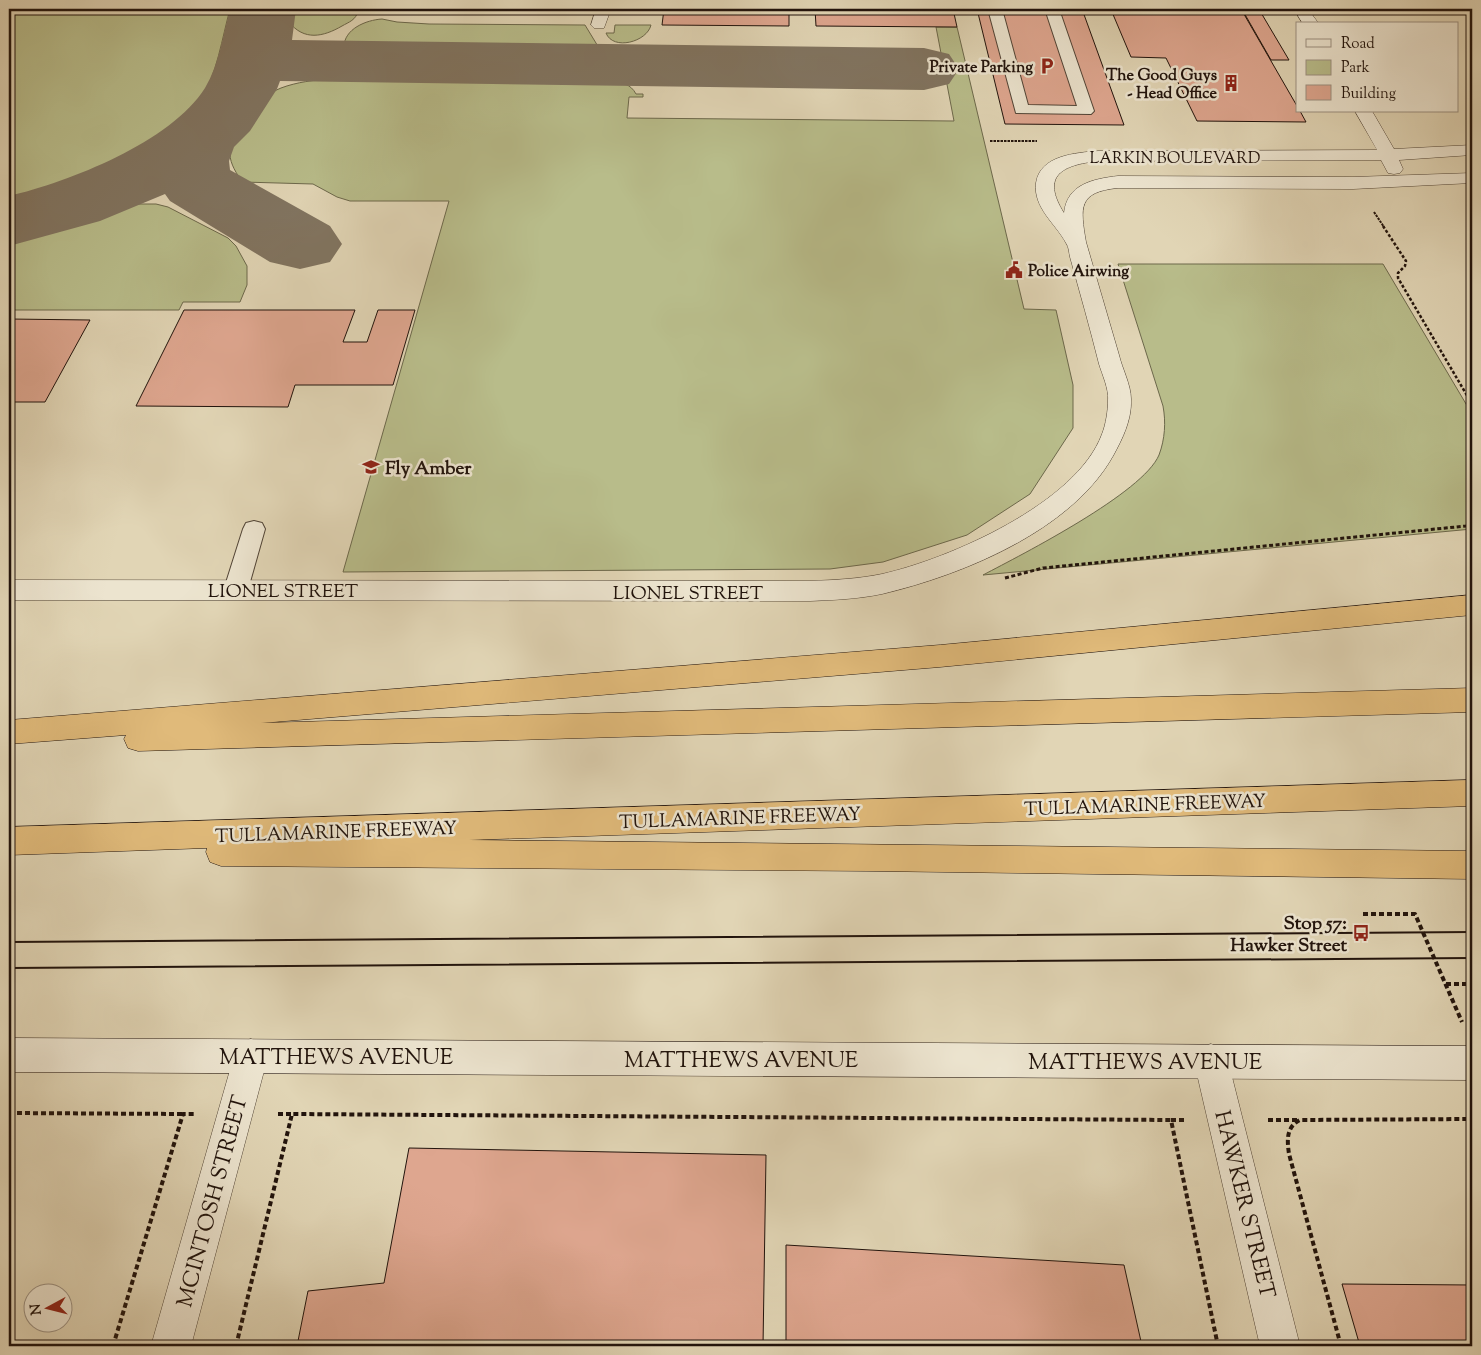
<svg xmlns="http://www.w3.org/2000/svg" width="1481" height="1355" font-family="'Sorts Mill Goudy',serif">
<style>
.green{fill:#b8bc8a;stroke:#6c684b}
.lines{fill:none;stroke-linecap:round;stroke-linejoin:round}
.taxiway{fill:#817460;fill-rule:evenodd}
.building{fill:#dea68f;stroke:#21130c}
.lane-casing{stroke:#514436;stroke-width:2}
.street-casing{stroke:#514436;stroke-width:1}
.secondary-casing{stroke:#21130c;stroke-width:1}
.highway-casing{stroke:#21130c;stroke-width:1}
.path-far3{stroke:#21130c;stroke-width:2;stroke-dasharray:2.5 1;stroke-linecap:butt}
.path-far2{stroke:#21130c;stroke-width:2.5;stroke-dasharray:3 2;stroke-linecap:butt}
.path-far1{stroke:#21130c;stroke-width:3;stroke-dasharray:4 2.5;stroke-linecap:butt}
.path{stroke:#21130c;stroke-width:4;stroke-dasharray:5 3;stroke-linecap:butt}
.lane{fill:#ece4cf;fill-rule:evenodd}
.street{fill:#ece4cf;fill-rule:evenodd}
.secondary{fill:#ece4cf;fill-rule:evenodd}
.highway{fill:#e0ba7a;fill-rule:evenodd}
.tram{stroke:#21130c;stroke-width:2}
.labels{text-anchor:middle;stroke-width:5;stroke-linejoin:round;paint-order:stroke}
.far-poi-label{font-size:16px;font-weight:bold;fill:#21130c;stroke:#ece4cf;text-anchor:end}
.far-street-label{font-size:16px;fill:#21130c;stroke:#ece4cf}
.poi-label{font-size:19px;font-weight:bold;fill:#21130c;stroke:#ece4cf;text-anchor:start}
.street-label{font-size:19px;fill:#21130c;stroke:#ece4cf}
.near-street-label{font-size:22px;fill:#21130c;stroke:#ece4cf}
</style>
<rect width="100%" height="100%" fill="#e1d5b5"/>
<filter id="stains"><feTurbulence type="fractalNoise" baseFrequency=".004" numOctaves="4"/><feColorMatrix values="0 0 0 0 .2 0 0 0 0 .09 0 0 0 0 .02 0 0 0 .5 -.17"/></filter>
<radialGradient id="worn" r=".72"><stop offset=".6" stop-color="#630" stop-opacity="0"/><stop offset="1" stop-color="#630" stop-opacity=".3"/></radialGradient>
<path class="green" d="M9 9H230C222 38 217 74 201 100 168 154 68 189 9 204Z
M282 9H354L358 11C356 20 349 22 342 26 323 37 304 41 289 22 286 18 283 14 282 9Z
M382 19 397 22 429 24 585 25 599 48 593 52 372 50 349 49 344 47C344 29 366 20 382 19Z
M615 25H651C647 42 613 51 606 33H614Z
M936 27H957L1024 309 1056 310 1073 385V428L1030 494 967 535 883 562 830 569 343 572 449 201H350L337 197 313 184 242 182C237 174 230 164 230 154 230 130 260 96 281 88 297 82 314 80 331 79L611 81C621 82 631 84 636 94H643V97H629L627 118 954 121Z
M137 204H156L168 207 228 238 236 246 247 266V285L240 302H183L179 310H9V241L109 209Z
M1118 264H1383L1472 414V529L983 575C1023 554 1143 493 1159 455 1165 439 1166 422 1163 406Z"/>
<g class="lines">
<path class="taxiway" d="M230 9H296L292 40 924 48 949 54 959 69 949 84 924 90 280 81 277 89 250 131 234 147 229 161 230 170 330 226 342 244 330 262 300 269 270 262 170 201 165 194 100 221 9 246V196C69 182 171 142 205 88 219 65 223 35 230 9Z"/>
</g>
<path class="building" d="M664 9H789V26L662 25Z
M815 9H953L957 27 816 26Z
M977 9H1082L1124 125 1005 124Z
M1144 9H1241L1297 106V111H1300L1306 122 1197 121 1166 58 1131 57 1112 12H1145Z
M1243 11H1260L1289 60H1271Z
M184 310H355L343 342H367L378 310H415L393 385H295L288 407 136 406Z
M9 319 90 320 45 402H11L9 406Z
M409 1148 766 1155 763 1346H297L308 1291 384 1283Z
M786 1245 1124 1265 1142 1346H786Z
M1342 1284 1472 1285V1346H1360Z"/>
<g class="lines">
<g class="lane-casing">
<path id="lane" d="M988 9H1002L1028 105 1077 106 1045 9H1059L1094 111 1091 114 1016 113Z
M254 521 262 523 265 529 248 589 244 595 236 598 228 595 224 589 243 529 246 523Z"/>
</g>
<g class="street-casing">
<path id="street" d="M596 9H611L604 28H594L591 25Z
M1294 9H1308L1319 24H1303Z
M1355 111H1372L1394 149 1472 145V155L1399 160 1403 169 1400 173 1394 174 1388 173 1381 160 1098 161C1063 165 1040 175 1064 213 1067 184 1093 179 1118 176L1353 177 1472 173V183L1353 189 1118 188C1078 192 1080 207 1086 242 1097 280 1108 317 1119 355 1122 368 1131 385 1131 399 1132 419 1123 438 1113 456 1071 531 962 575 882 594 858 599 834 600 810 601L9 600V580L810 581C834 580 858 579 882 574 949 559 1077 503 1102 434 1106 424 1108 410 1108 400 1109 389 1102 374 1099 364 1090 328 1080 293 1070 257 1069 253 1069 247 1066 243 1056 224 1033 208 1036 183 1040 155 1076 153 1098 151L1377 150Z
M251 1039 263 1044 268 1056 191 1346H151L234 1056 239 1044Z
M1211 1044 1223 1049 1228 1061 1300 1346H1260L1194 1061 1199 1049Z"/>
</g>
<g class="secondary-casing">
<path id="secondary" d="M9 1038 1472 1046V1080L9 1072Z"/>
</g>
<g class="highway-casing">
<path id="highway" d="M1472 595V615L940 667 261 723 1472 688V712L138 751 128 748 124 739 126 735 9 744V720L940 645Z
M1472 780V806L469 840 1472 851V879L870 871 221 866 210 862 206 852 207 848 9 855V827Z"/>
</g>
<path class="path-far3" d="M990 141H1037
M1374 212 1384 227"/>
<path class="path-far2" d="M1383 226 1406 261 1405 266 1398 273V278L1472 404"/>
<path class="path-far1" d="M1005 578 1043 568 1466 526 1472 523"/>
<path class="path" d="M1363 914H1415L1462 1022
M1446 984H1472
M9 1113 183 1114
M278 1114H292
M1184 1120H1171L1218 1346
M1268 1120H1297
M113 1346 183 1114H194
M236 1346 292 1114 1171 1120
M1341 1346 1289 1154C1287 1140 1286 1127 1300 1120L1472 1119"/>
<use href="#lane" class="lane"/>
<use href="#street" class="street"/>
<use href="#secondary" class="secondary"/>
<use href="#highway" class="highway"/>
<path class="tram" d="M9 942 1472 932
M9 968 1472 958"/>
</g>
<defs>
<g id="parking-bare" transform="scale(1.35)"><path d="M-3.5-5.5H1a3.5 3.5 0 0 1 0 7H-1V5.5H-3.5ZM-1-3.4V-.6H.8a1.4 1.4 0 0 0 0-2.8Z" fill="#8f2418" stroke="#ece4cf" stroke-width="2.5" paint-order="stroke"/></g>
<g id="building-bare" transform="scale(1.35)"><path d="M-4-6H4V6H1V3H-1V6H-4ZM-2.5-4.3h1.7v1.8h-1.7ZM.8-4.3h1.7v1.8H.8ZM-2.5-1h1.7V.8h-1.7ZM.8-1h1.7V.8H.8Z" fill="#8f2418" stroke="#ece4cf" stroke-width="2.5" paint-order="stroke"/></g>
<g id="civic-bare" transform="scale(1.35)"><path d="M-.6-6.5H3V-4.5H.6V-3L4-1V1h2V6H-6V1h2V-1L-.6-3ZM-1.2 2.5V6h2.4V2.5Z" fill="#8f2418" stroke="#ece4cf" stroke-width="2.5" paint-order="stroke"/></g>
<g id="university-bare" transform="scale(1.35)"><path d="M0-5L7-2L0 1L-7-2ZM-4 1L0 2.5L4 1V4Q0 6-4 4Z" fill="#8f2418" stroke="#ece4cf" stroke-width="2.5" paint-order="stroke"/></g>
<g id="bus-bare" transform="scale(1.35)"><path d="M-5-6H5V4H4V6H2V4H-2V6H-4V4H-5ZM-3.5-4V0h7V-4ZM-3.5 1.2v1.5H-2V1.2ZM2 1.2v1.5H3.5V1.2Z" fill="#8f2418" stroke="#ece4cf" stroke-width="2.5" paint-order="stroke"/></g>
</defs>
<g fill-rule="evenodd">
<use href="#parking-bare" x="1047" y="66"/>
<use href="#building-bare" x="1231" y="83"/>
<use href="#civic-bare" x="1014" y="270"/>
<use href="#university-bare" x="371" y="467"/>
<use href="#bus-bare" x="1361" y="933"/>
</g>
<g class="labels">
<g class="far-poi-label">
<text x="1033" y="72">Private Parking</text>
<text x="1217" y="80">The Good Guys<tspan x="1217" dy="18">- Head Office</tspan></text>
<text x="1028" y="276" text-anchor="start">Police Airwing</text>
</g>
<g class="far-street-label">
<text x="1175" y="163">LARKIN BOULEVARD</text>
</g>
<g class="poi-label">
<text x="385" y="474">Fly Amber</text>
<text x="1347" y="929" text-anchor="end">Stop 57:<tspan x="1347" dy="22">Hawker Street</tspan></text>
</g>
<g class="street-label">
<text x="283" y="597">LIONEL STREET</text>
<text x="688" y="599">LIONEL STREET</text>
<text transform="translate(1145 804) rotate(-2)" y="7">TULLAMARINE FREEWAY</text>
<text transform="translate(740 817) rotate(-2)" y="7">TULLAMARINE FREEWAY</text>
<text transform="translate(336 831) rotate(-2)" y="7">TULLAMARINE FREEWAY</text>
</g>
<g class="near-street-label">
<text x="336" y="1064">MATTHEWS AVENUE</text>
<text x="741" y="1067">MATTHEWS AVENUE</text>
<text x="1145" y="1069">MATTHEWS AVENUE</text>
<text transform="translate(211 1201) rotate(-75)" y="8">MCINTOSH STREET</text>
<text transform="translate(1246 1204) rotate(76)" y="8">HAWKER STREET</text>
</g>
</g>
<rect width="1481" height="1355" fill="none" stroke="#e1d5b5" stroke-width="30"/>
<rect x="10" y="10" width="1461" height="1335" fill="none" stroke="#21130c" stroke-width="2.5"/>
<rect x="15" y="15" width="1451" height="1325" fill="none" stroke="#21130c"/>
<rect x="1296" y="22" width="162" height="90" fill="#ece4cf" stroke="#9b9081"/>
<rect x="1306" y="39" width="25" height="8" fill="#ece4cf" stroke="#9b9081"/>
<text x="1341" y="48" font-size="15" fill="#21130c">Road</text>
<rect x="1306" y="60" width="25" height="15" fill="#b8bc8a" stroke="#9b9081"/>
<text x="1341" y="72" font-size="15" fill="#21130c">Park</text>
<rect x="1306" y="85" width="25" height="15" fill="#dea68f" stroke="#9b9081"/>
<text x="1341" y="98" font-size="15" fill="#21130c">Building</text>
<g transform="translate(48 1308) rotate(263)"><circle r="24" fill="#ece4cf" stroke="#9b9081"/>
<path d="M0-4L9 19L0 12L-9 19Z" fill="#8f2418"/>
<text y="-8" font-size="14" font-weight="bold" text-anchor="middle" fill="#21130c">N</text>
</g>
<rect width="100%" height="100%" filter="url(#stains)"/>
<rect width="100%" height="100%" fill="url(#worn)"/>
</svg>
